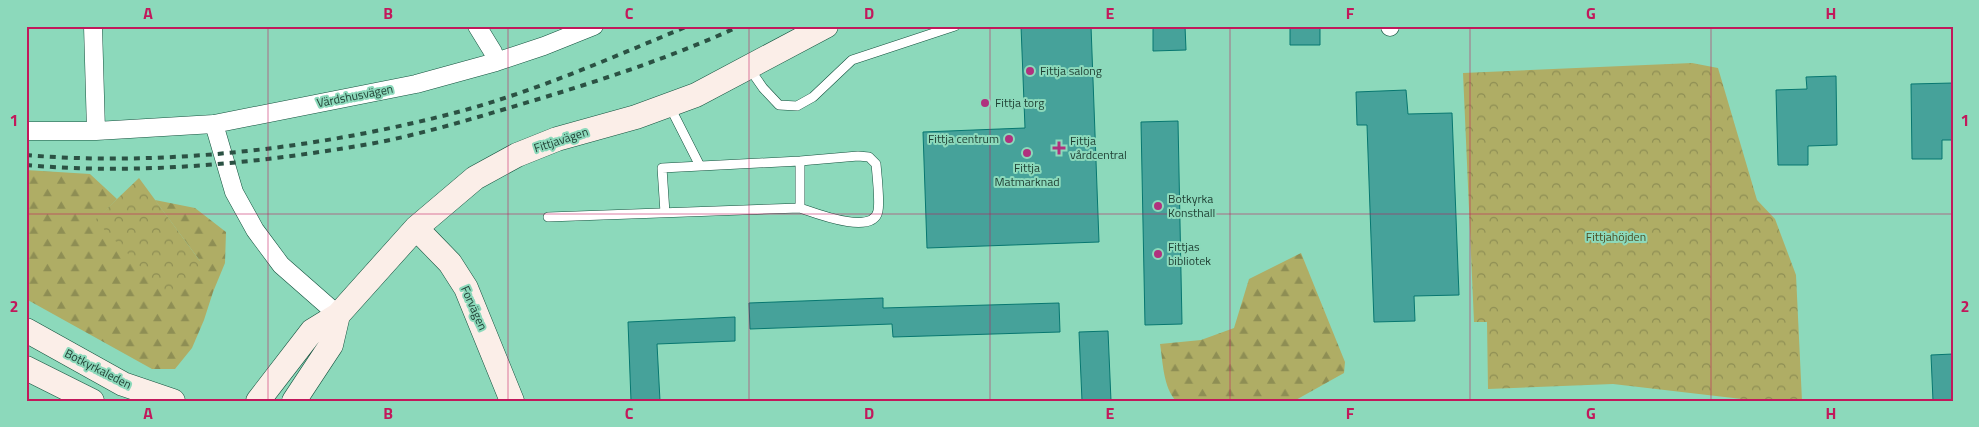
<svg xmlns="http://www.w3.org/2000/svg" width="1979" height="427" font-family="'Titillium Web',sans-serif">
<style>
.forest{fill:url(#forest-firs)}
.park{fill:url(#park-crowns)}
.building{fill:#46a29a;stroke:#077770}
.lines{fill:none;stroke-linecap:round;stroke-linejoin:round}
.lane-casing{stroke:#13513d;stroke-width:10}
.street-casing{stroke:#13513d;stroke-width:19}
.secondary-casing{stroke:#13513d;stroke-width:25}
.lane{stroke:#fff;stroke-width:9}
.street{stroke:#fff;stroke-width:18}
.secondary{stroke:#fbeee8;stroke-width:24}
.rail{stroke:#2b5143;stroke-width:4;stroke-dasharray:6 6;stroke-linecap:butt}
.grid{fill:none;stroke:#c2185b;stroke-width:1;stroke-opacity:0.55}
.poi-dot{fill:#b0317e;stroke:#8cd9bb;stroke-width:2}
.labels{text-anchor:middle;stroke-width:4;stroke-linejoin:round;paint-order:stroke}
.poi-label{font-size:12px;fill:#1e3e32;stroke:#8cd9bb;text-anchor:start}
.street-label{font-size:12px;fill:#1e3e32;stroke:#8cd9bb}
.park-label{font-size:12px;fill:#4e4d23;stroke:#8cd9bb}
.neatline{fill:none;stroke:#c2185b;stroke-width:2}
.grid-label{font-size:16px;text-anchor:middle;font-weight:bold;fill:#c2185b}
</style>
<defs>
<pattern id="forest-firs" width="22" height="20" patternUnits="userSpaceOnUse" patternTransform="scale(1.25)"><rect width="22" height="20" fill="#afad65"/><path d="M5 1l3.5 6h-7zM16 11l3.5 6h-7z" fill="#8e8e54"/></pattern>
<pattern id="park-crowns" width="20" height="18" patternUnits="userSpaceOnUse" patternTransform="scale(1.25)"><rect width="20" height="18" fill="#afad65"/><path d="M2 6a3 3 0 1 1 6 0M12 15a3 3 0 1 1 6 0" fill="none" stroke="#8e8e54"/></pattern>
</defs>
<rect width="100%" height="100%" fill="#8cd9bb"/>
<path class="forest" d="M26 170 90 174 117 199 96 220 200 261 155 200 195 208 226 232 225 263 213 292 204 320 192 348 175 369H152L26 299Z
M1301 253 1345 362 1344 373 1294 401H1176C1163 387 1163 362 1160 344L1201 340 1234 328 1249 279Z"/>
<path class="park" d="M1692 63 1718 68 1757 200 1775 219 1796 275 1802 401H1759L1613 384 1488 389 1487 322H1474L1463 73Z
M139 178 200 261 196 278 173 300 95 220Z"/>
<path class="building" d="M1021 26H1091L1099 242 927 248 923 132 1025 128Z
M1153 26H1185L1186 50 1153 51Z
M1290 26H1320V45H1290Z
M1836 76 1837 145 1808 146V165H1778L1776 90 1807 89 1806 77Z
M1953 83V140H1942V159H1912L1911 84Z
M1406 90 1408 114 1452 113 1459 295 1414 296 1415 321 1374 322 1367 125H1357L1356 92Z
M1178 121 1182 324 1145 325 1141 122Z
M883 298V308L1059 303 1060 332 893 337 892 324 750 329 749 303Z
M735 317V341L657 344 660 401H631L628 322Z
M1108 331 1111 401H1082L1079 332Z
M1953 354V401H1933L1931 355Z"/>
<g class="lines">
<g class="lane-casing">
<path id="lane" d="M749 68 763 88 779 105 797 106 813 97 852 60 955 26
M669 105 700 166
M665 213 662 168 800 161 858 156 869 157 876 164C877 175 880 201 878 211 873 236 815 213 800 208
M548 217 800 208V161"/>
</g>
<g class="street-casing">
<path id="street" d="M93 26 96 131
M477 26 493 52 496 62
M1390 26V27
M214 124 234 192 255 230 281 265 338 315
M26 131H96L214 124 416 84 496 62 544 46 594 26"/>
</g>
<g class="secondary-casing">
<path id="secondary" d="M416 228 450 263 466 288 512 401
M26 330 123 384 173 401
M26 368 92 401
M258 401 312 331 338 315 416 228 475 178 517 155 557 139 636 117 696 95 826 26
M294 401 331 345 338 315"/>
</g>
<use href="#lane" class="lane"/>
<use href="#street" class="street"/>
<use href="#secondary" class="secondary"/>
<path class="rail" d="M26 155C164 167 320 148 454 113 534 92 611 58 688 26
M26 165C137 175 249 164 358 146 413 137 468 120 522 104 596 82 670 58 740 26"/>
</g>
<path class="grid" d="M268 26V401M508 26V401M749 26V401M990 26V401M1230 26V401M1470 26V401M1711 26V401M26 214H1953"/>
<g class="poi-dot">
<circle cx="1030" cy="71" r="5"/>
<circle cx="985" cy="103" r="5"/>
<circle cx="1009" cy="139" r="5"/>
<path d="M1056.5 140.5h5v5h5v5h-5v5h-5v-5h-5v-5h5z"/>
<circle cx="1027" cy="153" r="5"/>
<circle cx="1158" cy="206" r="5"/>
<circle cx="1158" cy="254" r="5"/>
</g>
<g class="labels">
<g class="poi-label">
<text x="1040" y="75">Fittja salong</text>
<text x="995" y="107">Fittja torg</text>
<text x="999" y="143" text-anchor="end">Fittja centrum</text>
<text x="1070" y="145">Fittja<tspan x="1070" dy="14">vårdcentral</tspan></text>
<text x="1027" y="172" text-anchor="middle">Fittja<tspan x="1027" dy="14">Matmarknad</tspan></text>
<text x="1168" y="203">Botkyrka<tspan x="1168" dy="14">Konsthall</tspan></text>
<text x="1168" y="251">Fittjas<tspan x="1168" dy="14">bibliotek</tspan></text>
</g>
<g class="street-label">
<text transform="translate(355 96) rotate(-11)" y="4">Värdshusvägen</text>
<text transform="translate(561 140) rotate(-18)" y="4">Fittjavägen</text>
<text transform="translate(474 308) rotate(66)" y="4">Forvägen</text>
<text transform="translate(98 369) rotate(27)" y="4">Botkyrkaleden</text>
</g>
<g class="park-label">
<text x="1616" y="241">Fittjahöjden</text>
</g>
</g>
<rect width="1979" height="427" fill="none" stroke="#8cd9bb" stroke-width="55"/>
<rect x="28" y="28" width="1924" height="372" class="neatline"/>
<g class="grid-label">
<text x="148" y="19">A</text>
<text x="388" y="19">B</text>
<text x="629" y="19">C</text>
<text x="869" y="19">D</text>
<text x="1110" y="19">E</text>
<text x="1350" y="19">F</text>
<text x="1591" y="19">G</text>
<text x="1831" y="19">H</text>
<text x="14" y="126">1</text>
<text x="1965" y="126">1</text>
<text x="14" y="312">2</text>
<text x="1965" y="312">2</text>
<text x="148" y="419">A</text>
<text x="388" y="419">B</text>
<text x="629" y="419">C</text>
<text x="869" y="419">D</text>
<text x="1110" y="419">E</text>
<text x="1350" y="419">F</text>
<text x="1591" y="419">G</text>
<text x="1831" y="419">H</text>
</g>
</svg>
